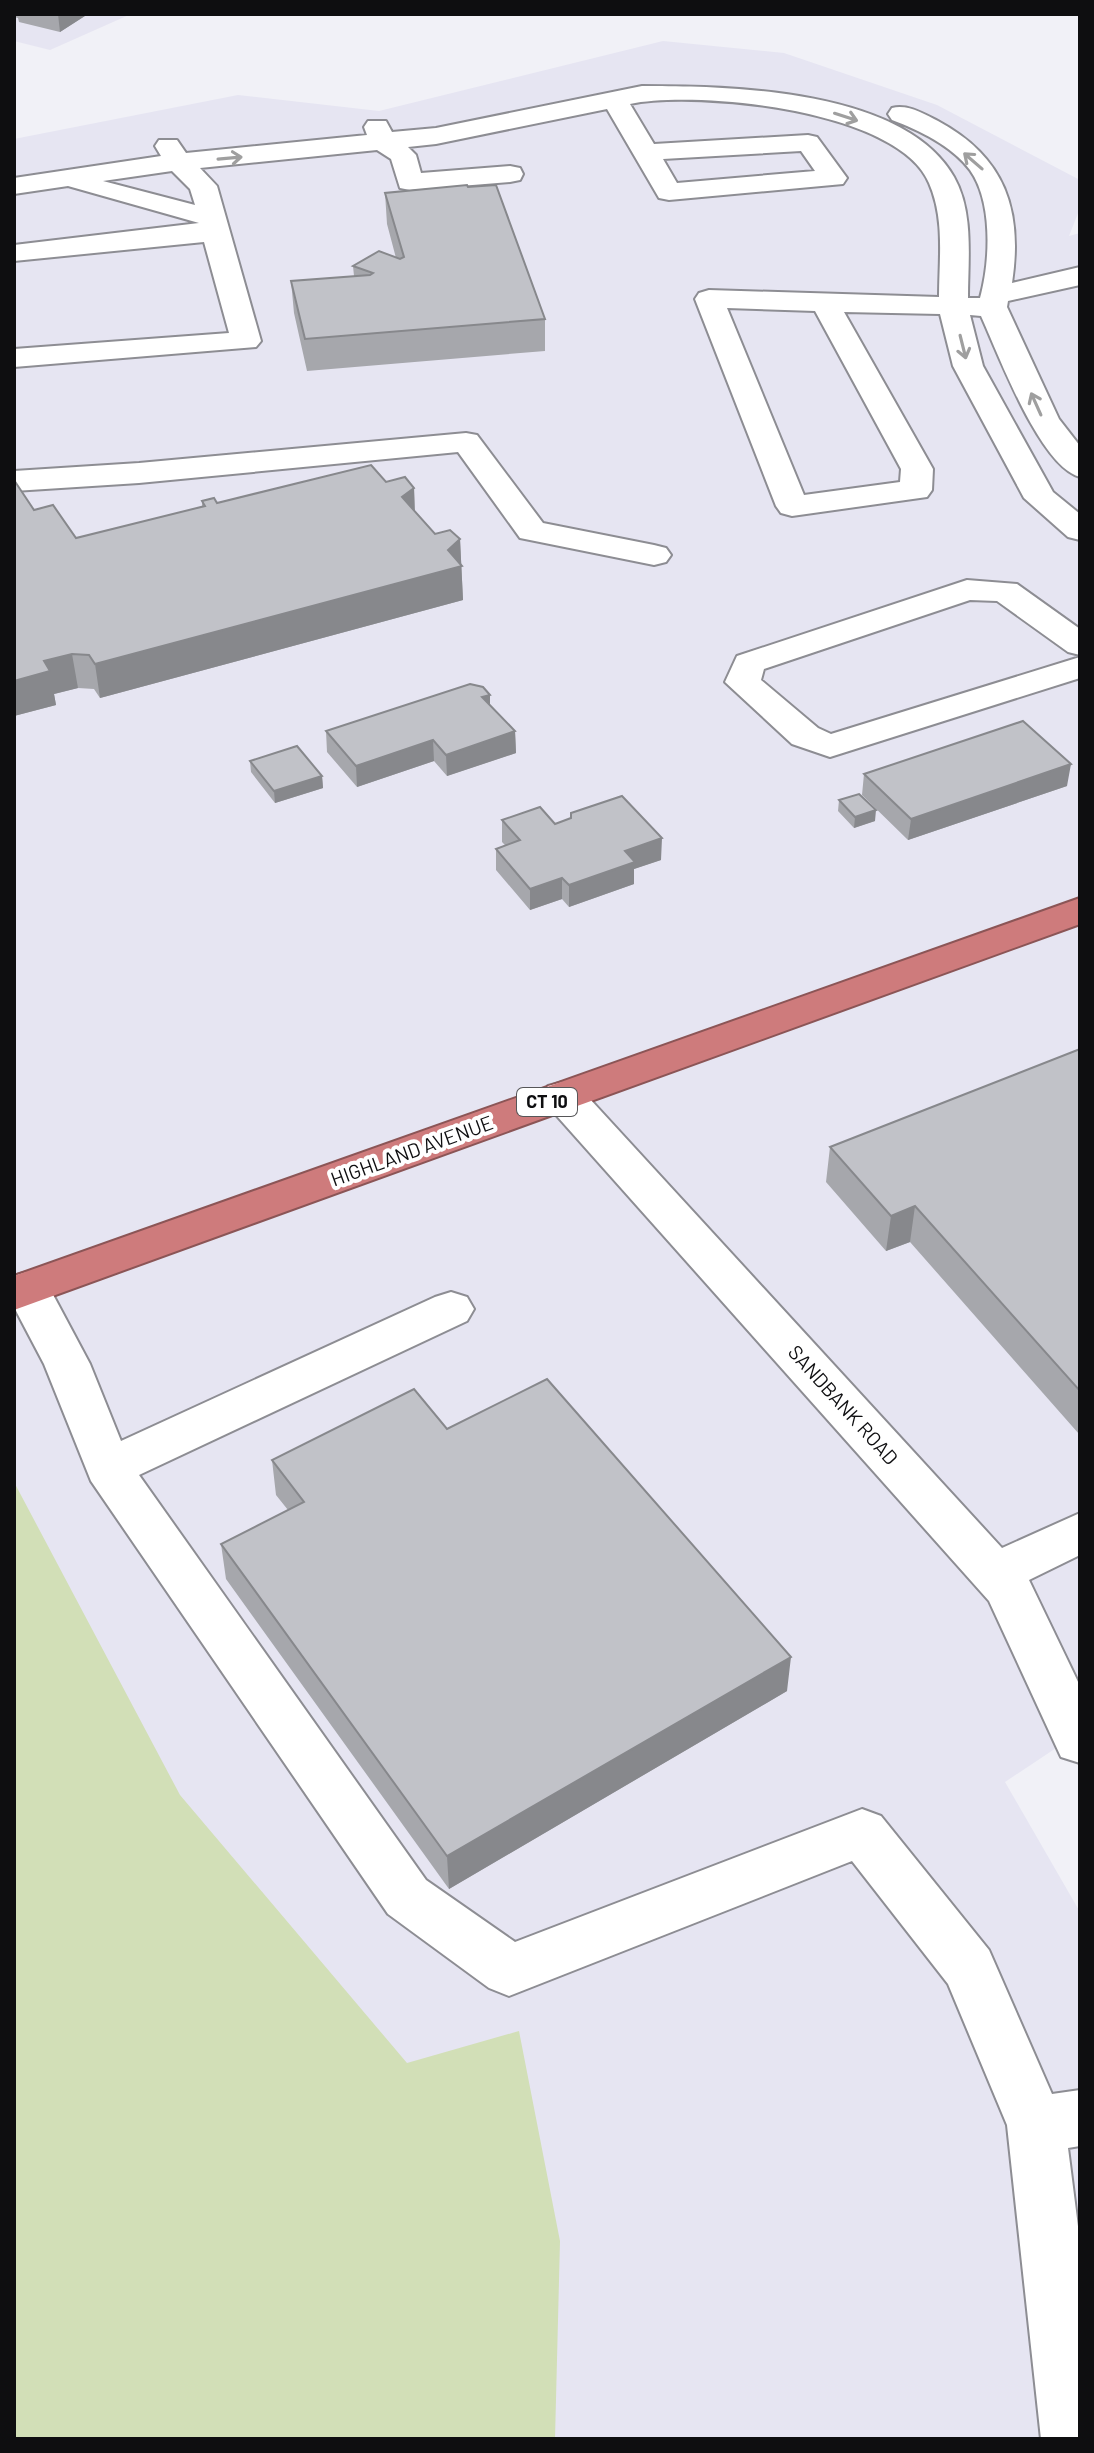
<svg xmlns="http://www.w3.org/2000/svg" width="1094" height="2453" font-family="Barlow,sans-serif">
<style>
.built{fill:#e6e5f2}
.green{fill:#d2dfb7}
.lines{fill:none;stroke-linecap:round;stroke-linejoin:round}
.minor-casing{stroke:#8d8d93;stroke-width:4}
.highway-casing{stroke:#8b5556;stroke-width:4}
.minor{fill:#fff;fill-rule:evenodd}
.highway{fill:#ce7b7c;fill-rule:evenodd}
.wall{fill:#a6a7ac}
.shaded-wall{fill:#87888c}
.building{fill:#c1c2c8;stroke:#87888c;stroke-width:2}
.oneway{stroke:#9f9f9f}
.labels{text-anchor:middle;stroke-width:8;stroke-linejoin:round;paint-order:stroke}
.shield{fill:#fff;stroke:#565658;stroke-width:2}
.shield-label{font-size:18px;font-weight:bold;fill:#0e0e10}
.street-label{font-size:20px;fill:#0e0e10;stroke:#fff}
</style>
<rect width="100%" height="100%" fill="#f1f1f7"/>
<path class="built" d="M14 14H131L50 50 14 41Z
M663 41 784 53 937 105 1080 180V208L1069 236 1080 233V1732L1005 1782 1080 1912V2439H14V139L238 95 379 111Z"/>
<path class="green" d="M14 1482 180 1795 407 2063 519 2031 560 2241 555 2439H14Z"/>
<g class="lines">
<g class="minor-casing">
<path id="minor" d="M642 86C731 86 904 89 954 177 974 212 968 259 968 298H980C990 262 993 202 970 170 952 146 919 130 892 120L888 114 892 108C908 104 924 114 938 121 1005 157 1023 210 1012 283L1080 267V285L1008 301 1007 307 1059 419 1080 446V477C1040 467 998 353 981 316L970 315 983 366 1053 492 1080 514V540L1068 537 1024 498 953 366 940 314 844 312 933 469 932 490 927 497 792 516 781 513 776 506 695 299 699 293 709 290 939 297C939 259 945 219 929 183 899 110 698 90 630 104L654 144 808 135 817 137 847 178 843 184 669 200 659 198 607 109 436 144 408 147 416 155 421 173 510 166 520 168 523 174 520 180 510 182 410 190 400 188 391 159 377 150 200 168 217 186 261 341 256 347 14 367V349L229 333 204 242 14 261V245L199 223 68 186 14 194V178L161 156 155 146 159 140H177L186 153 367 135 364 127 368 121H386L392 132 436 128ZM801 151 815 171 677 183 663 159ZM172 171 190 189 195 205 103 181ZM727 308 815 311 901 469 900 482 804 495Z
M466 433 477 435 543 523 654 545 666 548 671 555 666 562 654 565 520 538 458 452 139 483 14 491V471L139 463Z
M967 580 1017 584 1080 629V655L1068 652 997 601 970 600 764 669 761 680 818 728 831 734 1080 657V678L830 757 792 744 725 682 737 656Z
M563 1082 578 1086 1002 1548 1080 1513V1555L1029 1580 1080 1686V1763L1061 1757 989 1601 548 1106 542 1096 548 1086Z
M27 1272 43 1277 50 1289 90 1364 121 1441 435 1297 451 1292 467 1297 474 1309 467 1321 139 1475 426 1880 515 1942 862 1809 881 1816 989 1950 1052 2094 1080 2090V2146L1068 2148 1080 2242V2439H1041L1007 2125 948 1984 852 1861 509 1996 489 1988 388 1914 91 1481 44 1364 14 1307V1276Z"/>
</g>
<g class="highway-casing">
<path id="highway" d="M1080 898V924L14 1310V1276Z"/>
</g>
<use href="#minor" class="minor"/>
<use href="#highway" class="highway"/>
</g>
<path class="wall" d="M14 14H88L60 32 19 22 18 18 14 17Z
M385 193 545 319V351L307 371 294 313 291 281 354 276 353 266 396 258 387 224Z
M14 480 34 510 76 538 202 507V501L217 503 386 482 414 488 415 512 435 534 460 539 463 600 100 698 94 689 78 688 54 694 56 705 14 716Z
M490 695V705L515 731 516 753 447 776 434 761 357 787 327 752 326 731Z
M250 761 322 776 323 788 275 803 251 772Z
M864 774 1067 786 908 840 862 795Z
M839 800 875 821 854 828 838 811Z
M502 820 555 824 661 860 634 869V884L569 907 562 899 530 910 496 870V849L505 845 502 842Z
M1080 1049V1433L1079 1434 910 1242 886 1251 826 1182 830 1147Z
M447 1429 787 1691 449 1889 226 1579 221 1544 288 1510 276 1495 272 1460Z"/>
<path class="shaded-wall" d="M58 14H88L60 32Z
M414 488 415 521 402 497Z
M460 539 463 600 100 698 95 664 448 550Z
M72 654 78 688 54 694 56 705 14 716V681L44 661Z
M490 695V716L482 697Z
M515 731 516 753 447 776 446 755Z
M433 740 434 761 357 787 356 766Z
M1071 764 1067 786 908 840 911 819Z
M322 776 323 788 275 803 274 791Z
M876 810 875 821 854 828 855 817Z
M662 838 661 860 634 869V884L569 907V885L625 851Z
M562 878V899L530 910V889Z
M915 1206 910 1242 886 1251 891 1216Z
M791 1657 787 1691 449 1889 447 1856Z"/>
<path class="building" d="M467 185 468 187 496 185 545 319 305 339 291 281 370 275 373 273 353 266 379 251 400 259 404 257 385 193Z
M371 465 386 482 405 477 414 488 402 497 435 534 450 530 460 539 448 550 462 566 95 664 89 655 72 654 44 661 50 671 14 681V480L34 510 53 505 76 538 205 506 202 501 214 498 217 503Z
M470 684 483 687 490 695 482 697 515 731 446 755 433 740 356 766 326 731Z
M1023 721 1071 764 911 819 864 774Z
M297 746 322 776 274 791 250 761Z
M859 794 876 810 855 817 839 800Z
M622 796 662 838 625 851 635 862 569 885 562 878 530 889 496 849 520 840 502 820 540 807 555 824 571 818V813Z
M1080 1049V1391L915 1206 891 1216 830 1147Z
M547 1379 791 1657 447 1856 221 1544 304 1502 272 1460 414 1389 447 1429Z"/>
<defs><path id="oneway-shaft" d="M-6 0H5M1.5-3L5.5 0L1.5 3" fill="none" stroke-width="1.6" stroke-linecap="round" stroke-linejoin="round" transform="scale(2)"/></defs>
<g class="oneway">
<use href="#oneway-shaft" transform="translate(846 117) rotate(18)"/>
<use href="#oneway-shaft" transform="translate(230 158) rotate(-5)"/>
<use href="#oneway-shaft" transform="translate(973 161) rotate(-139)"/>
<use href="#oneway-shaft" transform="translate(963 347) rotate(76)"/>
<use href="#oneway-shaft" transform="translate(1036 404) rotate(-114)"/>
</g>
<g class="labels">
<rect class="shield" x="517" y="1088" width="60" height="28" rx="6"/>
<g class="shield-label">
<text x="547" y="1108">CT 10</text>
</g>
<g class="street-label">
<text transform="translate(412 1151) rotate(-20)" y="7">HIGHLAND AVENUE</text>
<text transform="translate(843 1405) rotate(48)" y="7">SANDBANK ROAD</text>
</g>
</g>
<rect width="1094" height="2453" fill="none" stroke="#0e0e10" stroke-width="32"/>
</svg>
